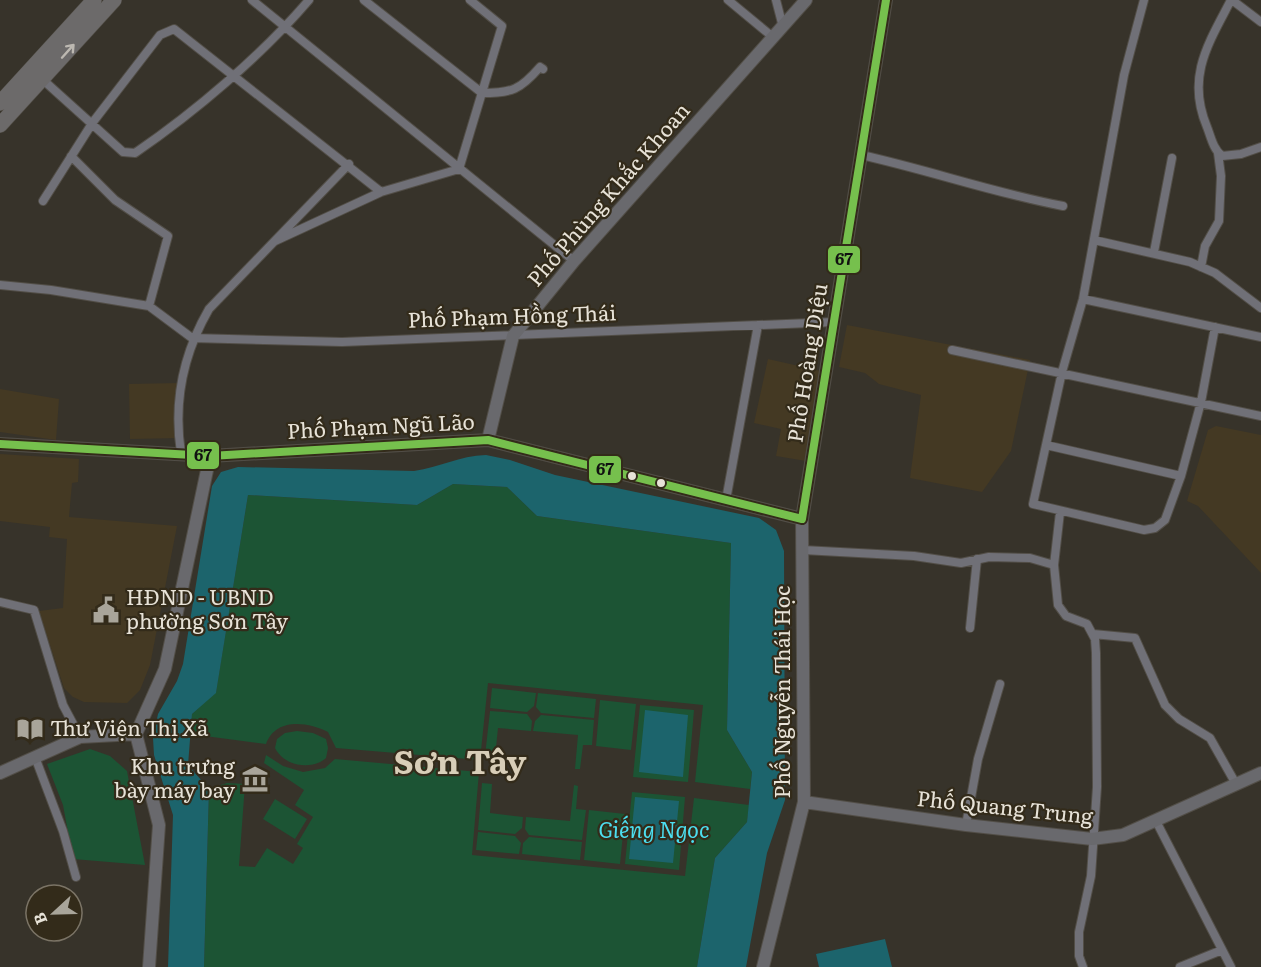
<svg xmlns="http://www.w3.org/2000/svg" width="1261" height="967" font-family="Literata,serif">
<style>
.built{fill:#443923}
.green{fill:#1c5434}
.water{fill:#1c646c}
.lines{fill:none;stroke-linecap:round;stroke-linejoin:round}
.street-casing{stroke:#524e47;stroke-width:10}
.secondary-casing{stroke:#524e47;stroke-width:14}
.highway-casing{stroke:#524e47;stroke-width:16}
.street{stroke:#707077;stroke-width:8}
.secondary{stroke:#69696d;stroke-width:12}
.highway{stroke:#6c6a6a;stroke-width:15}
.bus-1-casing{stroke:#332b1a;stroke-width:12}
.bus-1{stroke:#76c04d;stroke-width:8}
.oneway{stroke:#bcb8b1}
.bus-dot{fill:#e7e2d7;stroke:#332b1a;stroke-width:2}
.labels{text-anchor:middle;stroke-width:4.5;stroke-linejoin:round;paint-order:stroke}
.street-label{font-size:21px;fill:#e7e2d7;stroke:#332b1a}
.poi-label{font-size:21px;fill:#e7e2d7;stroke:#332b1a;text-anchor:start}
.water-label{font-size:22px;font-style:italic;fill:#4cdeef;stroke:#332b1a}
.town-label{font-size:33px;font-weight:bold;fill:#d8ceb8;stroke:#332b1a}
.line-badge{stroke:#332b1a;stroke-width:2}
.pale-badge-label{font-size:16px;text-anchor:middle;font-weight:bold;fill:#111}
</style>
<rect width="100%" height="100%" fill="#37332a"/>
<path class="built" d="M847 325 1030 360 1011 451 982 492 910 478 921 395 879 384 865 373 839 367Z
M768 359 821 371 806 461 776 456 781 429 754 423Z
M180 383 181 438 130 439 129 384Z
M0 389 59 399 56 440 0 432Z
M1216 426 1261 435V573L1198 506 1187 501 1208 430Z
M0 454 79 459 78 482 72 483 69 517 177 526 150 665 140 690 127 703 84 702 73 697 64 688 39 611 63 608 67 539 49 537 50 527 0 521Z"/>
<path class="green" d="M453 484 507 487 537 516 731 543 727 730 752 772 750 789 695 782 703 705 488 683 480 760 336 748 328 732C308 722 276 717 266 744L190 734 192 714 216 692 248 495 417 505Z
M492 688 536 693 534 706 527 712 490 708Z
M538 693 596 699 594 718 541 713 536 707Z
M600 700 636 704 631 750 596 746Z
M640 705 694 710 688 782 633 777Z
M490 711 527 714 532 721 531 731 498 728 495 757 485 756Z
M541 715 594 720 592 745H583L580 769H575L578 735 533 731 535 721Z
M297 731 313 733 326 739 328 748 326 758C311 771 284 766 275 748L277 739 285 733Z
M90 749 110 756 127 771 145 865 73 859 63 805 47 764Z
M266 755 283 766 303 772 325 768 335 759 479 772 472 855 685 876 694 798 749 805 747 822 715 858 697 967H204L209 789 227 783 245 784 239 866 255 867 267 848 293 864 303 848 297 844 313 817 295 805 304 790 264 763Z
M482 783 492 784 490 813 523 817 522 828 515 834 478 830Z
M574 785 578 786 576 809 586 810 582 840 529 835 525 829 526 817 570 821Z
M632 792 685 797 679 870 625 864Z
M275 799 307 819 295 839 263 819Z
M589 810 625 814 620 864 584 860Z
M478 832 515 836 521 843 519 854 476 850Z
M529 837 582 842 580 860 522 854 523 843Z"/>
<path class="water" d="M486 455 510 460 555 475 759 518 776 530 784 551 785 800 767 853 746 967H697L715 858 747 822 752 772 727 730 731 543 537 516 507 487 453 484 417 505 248 495 216 693 192 714 188 765 209 789 204 967H168L173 815 154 755 153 738 158 714 177 681 183 664 212 486 221 472 238 467 414 471C440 467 459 456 486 455Z
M645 710 688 715 683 777 639 772Z
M635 797 679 801 673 863 629 859Z
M885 939 892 967H819L816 954Z"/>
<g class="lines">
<g class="street-casing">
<path id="street" d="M252 0 574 261
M364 0 482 93C512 93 520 90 540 67L543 69
M728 0 774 38
M776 0 783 27
M1144 0 1124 75 1083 299 1062 372 1033 504 1144 530 1155 528 1165 520 1181 476 1201 402 1215 327
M1231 0C1208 44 1186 77 1207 127 1211 137 1213 149 1222 156L1241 154 1261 147
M1232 0 1261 22
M42 79 123 152 135 153C195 112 262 55 309 0
M861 155C929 170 994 193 1063 206
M71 156 115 200 168 236 149 306
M43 201 93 122 160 35 174 29 381 192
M1094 240 1190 262 1215 273 1261 308
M275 241 381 192 459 169 502 26 470 0
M1154 252 1172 158
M1201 267 1205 246 1219 221 1221 176 1218 153
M0 285 51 290 149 306 192 338
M1083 299 1261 337
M192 338 342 342 834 322
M952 350 1261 416
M1046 445 1181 476
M181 453C173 401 183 354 209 309L349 164
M726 500 758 325
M803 550 914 556 961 563 989 557 1030 558 1054 565 1058 605 1066 616 1087 624 1095 639 1096 653 1097 787 1091 876 1079 932V956L1083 967
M1054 565 1060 512
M0 602 34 610 63 705 80 737
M970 628 977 559
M1093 634 1135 638 1165 705 1179 719 1210 738 1236 784
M35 757 63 831 76 877
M1156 821 1231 967
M966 825 978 759 1000 684
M1180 967 1222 950"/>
</g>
<g class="secondary-casing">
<path id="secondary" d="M488 440 513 336 574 261 806 0
M0 444 210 456 488 440 802 519
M0 773 80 737 136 734
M804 802 966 825 1092 839 1123 835 1261 773
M149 967 159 825 136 734 165 669 210 456
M763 967 804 802 802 519 886 0"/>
</g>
<g class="highway-casing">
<path id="highway" d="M0 103 94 0
M0 125 114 0"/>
</g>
<use href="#street" class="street"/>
<use href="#secondary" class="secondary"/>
<use href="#highway" class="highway"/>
<g class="bus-1-casing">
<path id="bus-1" d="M0 444 210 456 488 440 802 519
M802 519 886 0"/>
</g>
<use href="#bus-1" class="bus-1"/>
</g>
<defs><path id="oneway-shaft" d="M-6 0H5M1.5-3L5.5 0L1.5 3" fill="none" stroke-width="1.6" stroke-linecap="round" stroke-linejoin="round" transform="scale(1.5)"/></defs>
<use class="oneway" href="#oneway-shaft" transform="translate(68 51) rotate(-48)"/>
<defs>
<g id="civic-bare" transform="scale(2.07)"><path d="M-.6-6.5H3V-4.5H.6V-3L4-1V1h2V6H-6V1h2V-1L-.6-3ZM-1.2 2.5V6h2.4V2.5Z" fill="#a9a59a" stroke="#332b1a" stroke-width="2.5" paint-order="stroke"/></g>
<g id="library-bare" transform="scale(2.07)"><path d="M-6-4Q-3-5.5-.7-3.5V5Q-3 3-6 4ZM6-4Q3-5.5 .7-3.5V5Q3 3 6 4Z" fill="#a9a59a" stroke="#332b1a" stroke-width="2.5" paint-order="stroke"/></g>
<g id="museum-bare" transform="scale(2.07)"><path d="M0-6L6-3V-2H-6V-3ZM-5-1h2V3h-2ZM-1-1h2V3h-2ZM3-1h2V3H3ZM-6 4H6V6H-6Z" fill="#a9a59a" stroke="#332b1a" stroke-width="2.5" paint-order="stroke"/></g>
</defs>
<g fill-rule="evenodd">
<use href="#civic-bare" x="106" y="610"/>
<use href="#library-bare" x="30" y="729"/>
<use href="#museum-bare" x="255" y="779"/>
</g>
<g class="bus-dot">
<circle cx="632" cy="476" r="5"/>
<circle cx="661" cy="483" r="5"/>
</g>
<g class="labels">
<g class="street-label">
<text transform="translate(609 195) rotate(-49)" y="7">Phố Phùng Khắc Khoan</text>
<text transform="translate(512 317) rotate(-2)" y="7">Phố Phạm Hồng Thái</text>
<text transform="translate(808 363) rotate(-81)" y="7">Phố Hoàng Diệu</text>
<text transform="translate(381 427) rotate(-3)" y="7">Phố Phạm Ngũ Lão</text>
<text transform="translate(783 692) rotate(-90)" y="7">Phố Nguyễn Thái Học</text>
<text transform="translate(1005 808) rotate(6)" y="7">Phố Quang Trung</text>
</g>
<g class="poi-label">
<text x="126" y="605">HĐND - UBND<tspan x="126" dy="24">phường Sơn Tây</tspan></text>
<text x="50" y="736">Thư Viện Thị Xã</text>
<text x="235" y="774" text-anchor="end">Khu trưng<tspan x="235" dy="24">bày máy bay</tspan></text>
</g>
<g class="water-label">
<text x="654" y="838">Giếng Ngọc</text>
</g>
<g class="town-label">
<text x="460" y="774">Sơn Tây</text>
</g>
</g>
<g class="line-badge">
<rect x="827" y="245" width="34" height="29" rx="6" fill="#76c04d"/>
<rect x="186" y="441" width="34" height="29" rx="6" fill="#76c04d"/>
<rect x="588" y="455" width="34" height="29" rx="6" fill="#76c04d"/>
</g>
<g class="pale-badge-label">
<text x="844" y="265">67</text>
<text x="203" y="461">67</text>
<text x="605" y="475">67</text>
</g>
<g transform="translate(54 913) rotate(248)"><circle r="28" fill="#332b1a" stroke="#7b7466" stroke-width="1.5"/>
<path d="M0-4.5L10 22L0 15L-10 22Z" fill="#a9a59a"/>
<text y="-9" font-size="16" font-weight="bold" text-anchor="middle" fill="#e7e2d7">B</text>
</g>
</svg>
